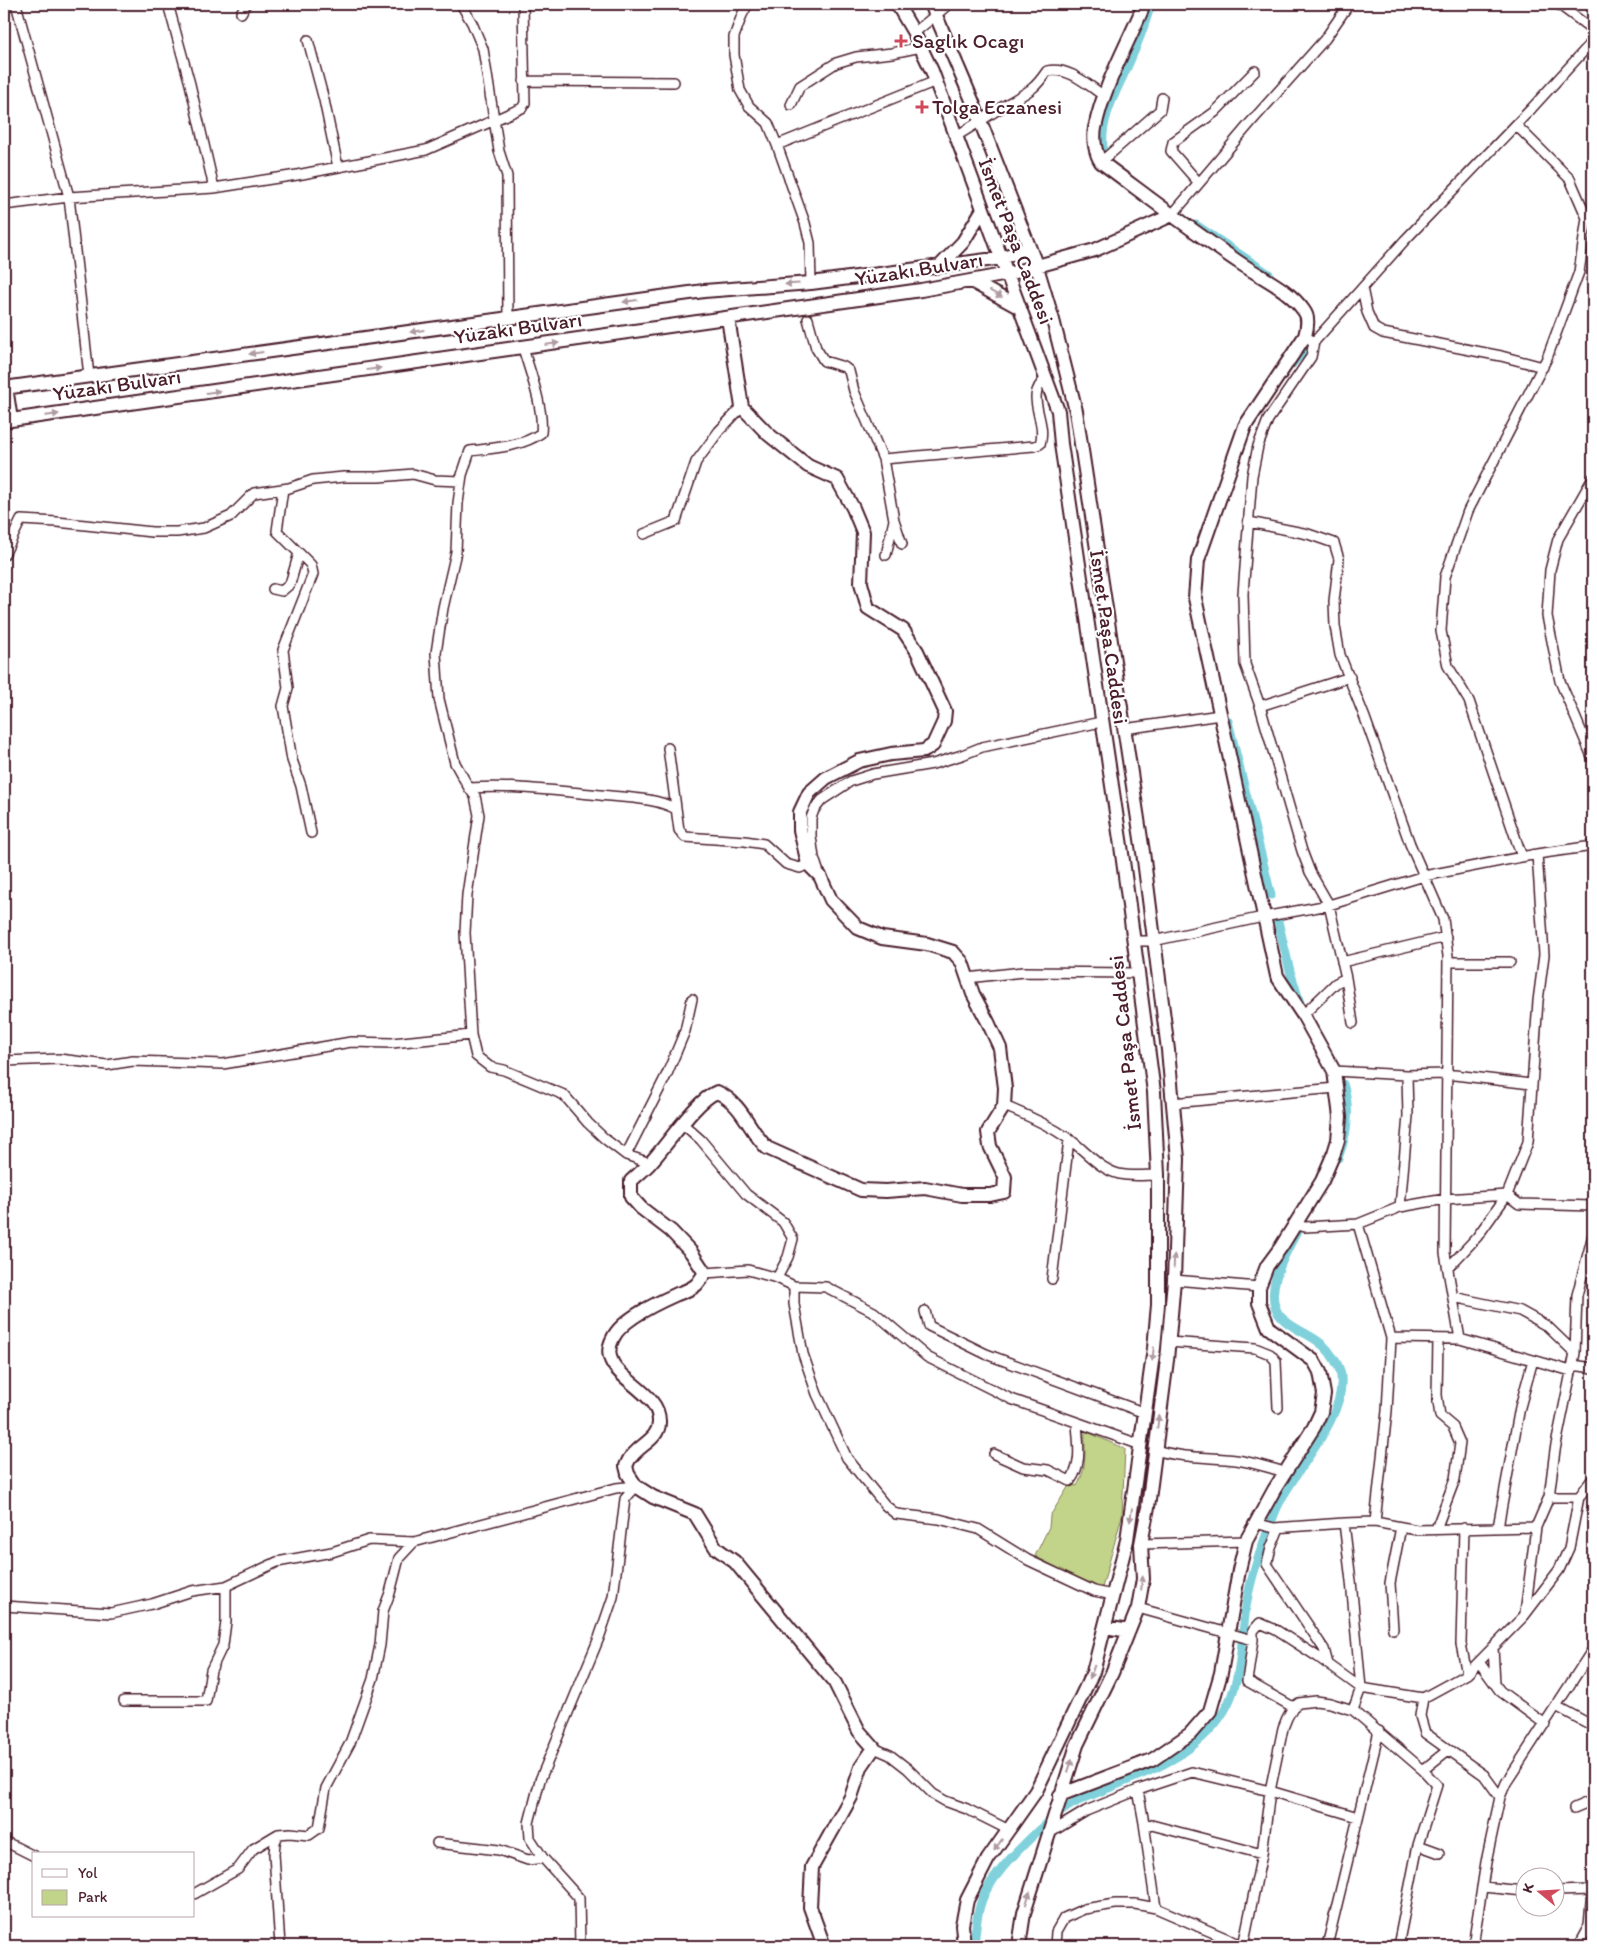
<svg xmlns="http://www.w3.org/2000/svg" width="1597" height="1950" font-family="Itim,sans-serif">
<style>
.green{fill:#c1d489;stroke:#867a5a}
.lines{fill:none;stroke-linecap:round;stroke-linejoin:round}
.canal{stroke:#80d1db;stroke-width:9}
.street-casing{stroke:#4a1f2b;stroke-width:12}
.secondary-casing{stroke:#4a1f2b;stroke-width:16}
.street{stroke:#fff;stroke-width:9}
.secondary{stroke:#fff;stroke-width:12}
.oneway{fill:#ae9aa0}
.poi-dot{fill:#d1495b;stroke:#fff;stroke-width:2}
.labels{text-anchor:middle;stroke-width:4.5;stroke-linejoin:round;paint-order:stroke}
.poi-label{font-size:21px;fill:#4a1f2b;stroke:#fff;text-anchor:start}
.street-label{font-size:21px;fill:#4a1f2b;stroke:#fff}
</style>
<rect width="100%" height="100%" fill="#fff"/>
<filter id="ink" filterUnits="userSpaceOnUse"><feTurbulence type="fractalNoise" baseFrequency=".02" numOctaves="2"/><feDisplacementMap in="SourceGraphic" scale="10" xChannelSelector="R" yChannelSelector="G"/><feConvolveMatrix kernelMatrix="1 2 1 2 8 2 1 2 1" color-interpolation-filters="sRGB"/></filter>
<g filter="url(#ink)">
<path class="green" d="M1085 1431 1125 1449 1122 1516 1102 1588 1081 1581 1035 1556 1049 1527 1050 1516 1070 1484 1077 1486C1088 1466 1084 1453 1085 1431Z"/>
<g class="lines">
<path class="canal" d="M1103 148C1100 117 1117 91 1129 63 1138 44 1145 24 1151 4
M1196 225 1269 274
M1292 364 1305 349
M1228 721 1271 895
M1277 917 1290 971 1301 1006
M1338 1158C1347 1135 1351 1108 1343 1084
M974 1946C976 1927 977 1906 987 1889 1003 1863 1051 1814 1078 1801 1132 1776 1199 1761 1228 1704 1243 1673 1241 1635 1247 1601 1252 1572 1265 1537 1276 1510 1293 1470 1345 1421 1341 1377 1341 1368 1335 1360 1330 1353 1318 1336 1296 1332 1282 1318 1259 1295 1288 1249 1300 1226"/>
<g class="street-casing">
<path id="street" d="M16 4 69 197 89 376
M168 4 190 84 214 188
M461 4 472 23 483 49 499 151 507 176 508 319
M748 4 742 15 734 37V55L740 90 749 106 768 123 777 145 805 223 810 243 811 283
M1558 4 1593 30
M241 13 246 4
M914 33 949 4
M308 40 324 100 338 167
M524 81 674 82
M791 105 800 86 836 63 856 57 892 53 921 47
M1516 125 1570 179 1587 218 1579 272 1547 358 1468 511 1445 577 1441 631 1448 666 1469 701 1522 857
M956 136C974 126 991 113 1009 103 1029 91 1034 90 1047 71 1068 66 1088 85 1104 96
M777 145 936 81
M1101 162 1160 110 1162 98
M1199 183 1171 151 1173 142 1215 112 1255 71
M4 205 69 197 214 188 297 175 426 150 522 108 525 103 523 4
M1172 215 1251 122 1325 39 1349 4
M1362 288 1367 312 1374 328 1383 333 1501 356 1543 367
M808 319 816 348 824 361 844 367 849 371 854 391 883 459
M1305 336 1314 342 1311 357 1268 420 1258 446 1252 476 1243 594 1245 664 1260 706 1302 851 1310 872 1329 905 1346 978 1353 1023
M1314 342 1405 240 1531 109 1593 41
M523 348C530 372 544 408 541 433 522 447 493 448 470 451L462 475 458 503 456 552 443 608 436 653 439 699 455 763 469 788C512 785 557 791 600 795 625 798 654 797 676 809
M1593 478 1558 539 1550 570 1547 616 1560 681 1593 759
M894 520 902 544
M1249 522 1308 534 1334 543 1339 559 1334 601 1335 626 1340 655 1365 718 1410 844 1443 919 1448 956 1445 1253 1460 1339
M644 534 676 521 696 462 719 431 742 407
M299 553 311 565 313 574 283 650 288 688 283 706 292 760 301 786 311 833
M4 555 21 520 57 522 152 532H177L204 528 231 516 254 493 289 488 313 480 344 477H379L413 474 435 480 461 481
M886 555 894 520 883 459 1034 446 1040 444C1048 420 1023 396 1046 379
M273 589 282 591 290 584 299 553 277 531 283 489
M1260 706 1350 677
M1124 729 1220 715
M668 748 679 830 685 837 745 841 764 844 786 864 800 868 808 864
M469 788 475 796 479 815 467 895 465 933 471 1035
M819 873 814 858 811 836V818L814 810 822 800 851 781 873 774 933 764 962 755 982 747 1101 722
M1134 941H1153L1263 917 1329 905 1424 876 1537 854 1593 846
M1342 962 1446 937
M1448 962H1510
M967 978 1023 972 1138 973
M1303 1015 1336 983 1346 978
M4 1061 59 1059 107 1065 133 1061 223 1064 351 1042 392 1043 471 1035 476 1056 490 1067 504 1070 564 1095 588 1123 605 1139 626 1155 650 1163
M1334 1071 1407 1075 1446 1074 1531 1084
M1172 1103 1336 1088
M1004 1106C1027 1115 1049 1125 1069 1139 1086 1151 1099 1169 1119 1174 1132 1177 1145 1175 1158 1175
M683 1124 701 1140 746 1194 783 1222 793 1239 788 1257 777 1278
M626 1155 667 1074 685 1031 692 999
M1400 1207 1408 1116 1407 1075
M1294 1224 1305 1227 1358 1224 1391 1338 1387 1411 1375 1522
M1358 1224 1400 1207 1445 1199 1507 1195 1519 1204 1593 1206
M1448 1268 1477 1237 1507 1195 1528 1142 1538 1001 1544 955 1537 854
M705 1273 748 1270 777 1278 794 1286 826 1287 874 1312 927 1357 1011 1399 1141 1445
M1052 1279 1069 1140
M1174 1280 1259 1287
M794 1286V1304L803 1354 817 1394 847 1458 885 1505 896 1514 939 1519 978 1529 1028 1560 1094 1591 1113 1595
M1453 1297 1520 1311 1547 1326 1575 1353 1577 1295 1593 1235
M925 1311 929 1326 986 1354 1145 1413
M1391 1338 1460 1339 1571 1371
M1168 1342 1255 1348 1270 1354 1276 1361 1278 1408
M1573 1365 1593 1368
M1155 1450C1182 1458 1208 1457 1236 1460 1253 1462 1269 1468 1285 1472
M994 1454 1023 1467 1048 1470 1070 1481C1083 1464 1078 1443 1077 1423
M1549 1497 1555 1450 1575 1353
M1255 1523 1274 1528 1344 1523 1375 1522 1417 1530 1536 1527 1549 1497H1579
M1344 1523 1351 1581 1361 1688 1353 1710
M1498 1527 1520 1407 1533 1360
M1279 1528 1271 1548 1267 1564 1324 1649 1328 1664
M1464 1528 1461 1644 1467 1674
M1436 1529 1455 1479 1460 1443 1453 1427 1440 1416 1437 1395 1438 1339
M1141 1544 1246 1541
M4 1606 111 1613 152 1604 192 1591 226 1586 277 1562 332 1552 369 1540 414 1542
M1138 1608 1253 1640V1631L1260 1623 1276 1630 1318 1657 1361 1688 1423 1698 1467 1674 1524 1616 1559 1570 1569 1548 1579 1497 1593 1478
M1525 1613 1536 1527
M1393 1629 1390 1583 1401 1527
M1253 1640 1247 1681 1293 1707
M1493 1647 1495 1684
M1479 1662 1500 1691 1545 1724
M1423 1698 1420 1716 1425 1733 1484 1775 1500 1797 1506 1783 1593 1649
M124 1701H206L211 1670 223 1645 226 1622V1586
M1556 1706 1593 1726
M874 1748 890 1755 908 1769 933 1794 945 1801 967 1809 1009 1830
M1423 1770 1448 1750
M1138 1790 1144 1823 1156 1908
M1574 1808 1593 1800
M1144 1823 1262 1854
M1048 1834 1086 1811 1138 1790 1192 1772 1270 1791 1283 1728 1287 1718 1293 1707 1299 1703 1316 1701 1330 1703 1353 1710 1423 1770 1437 1785 1418 1845 1398 1946
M4 1841 34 1856
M437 1843 499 1850 528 1860 543 1858
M1418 1845 1440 1853
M1483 1887 1524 1891
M1554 1891 1593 1890
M194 1894 238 1869 253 1849 278 1834
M280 1946 274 1854 275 1843 278 1834 290 1833 309 1835 319 1828 326 1788 350 1743 373 1679 380 1645 383 1611 390 1593 399 1558 414 1542 616 1488 636 1486
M580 1946 579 1898 543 1858 530 1838 529 1823 540 1780 599 1638 613 1597 625 1499 636 1486
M1055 1946 1056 1932 1064 1918 1084 1909 1115 1904H1135L1156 1908 1244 1946
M1243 1946 1262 1854 1270 1791 1358 1817
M1327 1946 1379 1731
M1473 1946 1486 1862 1500 1797
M1578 1946 1589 1926 1592 1891"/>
</g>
<g class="secondary-casing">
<path id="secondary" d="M897 4 914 33 932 71 1058 411 1061 444 1121 846 1154 1092 1158 1175V1305L1154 1348 1127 1540 1093 1672 1036 1791 988 1859 967 1900 962 1925 964 1946
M931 4 972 100 1037 267 1053 320 1076 411 1143 852 1168 1050 1178 1159 1174 1280 1167 1360 1148 1507 1141 1544 1143 1579 1138 1608 1112 1673 1077 1745 1024 1913 1019 1946
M941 265 963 242 983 209
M971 281 1020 308
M728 318 742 407 768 434 808 466 837 479 853 508 863 532 861 583 868 608 903 630 917 651 945 711 944 721 933 745 924 751 891 754 859 761 826 778 809 793 800 812V830L808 864 820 876 831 900 858 928 882 938 927 944 953 952 962 962 973 994 988 1022 1000 1048 1005 1088 1004 1106 988 1132 990 1146 1005 1177 1004 1192 990 1195H962L925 1188 886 1191 861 1190 767 1148C748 1129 743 1104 717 1092 696 1100 668 1144 651 1162 645 1169 637 1175 631 1181V1197L641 1208 671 1231 691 1252 705 1273C702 1277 699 1282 696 1285 690 1290 682 1292 675 1295 657 1303 622 1319 613 1338 593 1375 659 1386 659 1421 660 1438 641 1444 632 1456 629 1458 628 1462 626 1466L628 1474 636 1486 653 1497 695 1514 716 1548 735 1562 835 1683 859 1731 874 1748 861 1767 851 1797 812 1867 810 1907 824 1946
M6 387 11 420
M4 388 704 291 811 283 1002 258 1029 247
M4 421 921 290 1008 274 1095 250 1172 215
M1105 1627 1129 1631
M1060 1795 1152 1760 1190 1734 1210 1711 1221 1673 1239 1570 1246 1541 1274 1490 1314 1427 1321 1412 1324 1394 1320 1372 1314 1361 1269 1328 1259 1303V1287L1267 1266 1281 1247 1322 1181 1334 1153 1338 1140 1340 1117 1334 1071 1303 1015 1277 976 1195 598 1198 560 1245 426 1305 336C1307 329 1309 317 1304 311 1289 289 1262 278 1240 263 1192 231 1147 196 1101 162 1095 153 1093 139 1095 128 1103 88 1125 49 1141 12L1143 4"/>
</g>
<use href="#street" class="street"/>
<use href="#secondary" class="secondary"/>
</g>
<defs><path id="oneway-solid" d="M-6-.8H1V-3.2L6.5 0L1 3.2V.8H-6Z" transform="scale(1.25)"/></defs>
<g class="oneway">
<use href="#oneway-solid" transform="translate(792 284) rotate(176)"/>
<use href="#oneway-solid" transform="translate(996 294) rotate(28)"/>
<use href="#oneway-solid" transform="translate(630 301) rotate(172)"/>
<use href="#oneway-solid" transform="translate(417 331) rotate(172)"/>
<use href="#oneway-solid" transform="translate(552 344) rotate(-8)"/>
<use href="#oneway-solid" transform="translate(256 353) rotate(172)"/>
<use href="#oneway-solid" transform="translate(374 369) rotate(-8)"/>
<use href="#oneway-solid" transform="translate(213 392) rotate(-8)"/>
<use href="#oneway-solid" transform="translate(52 415) rotate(-8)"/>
<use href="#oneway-solid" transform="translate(1174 1261) rotate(-88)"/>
<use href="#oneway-solid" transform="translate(1153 1354) rotate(97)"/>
<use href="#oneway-solid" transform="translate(1158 1422) rotate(-84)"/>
<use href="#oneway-solid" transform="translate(1131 1515) rotate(99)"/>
<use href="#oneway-solid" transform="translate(1142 1583) rotate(-83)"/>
<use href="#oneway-solid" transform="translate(1092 1672) rotate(110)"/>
<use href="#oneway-solid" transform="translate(1070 1766) rotate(-72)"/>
<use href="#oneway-solid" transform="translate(998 1845) rotate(125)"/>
<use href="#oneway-solid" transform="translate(1028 1898) rotate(-73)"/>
</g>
</g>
<g class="poi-dot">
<path d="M898.5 33.5h5v5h5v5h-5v5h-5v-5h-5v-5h5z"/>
<path d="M919.5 99.5h5v5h5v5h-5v5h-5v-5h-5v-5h5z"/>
</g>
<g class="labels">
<g class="poi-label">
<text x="912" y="48">Saglık Ocagı</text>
<text x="932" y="114">Tolga Eczanesi</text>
</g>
<g class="street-label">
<text transform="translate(1016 241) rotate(69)" y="7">İsmet Paşa Caddesi</text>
<text transform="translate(919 269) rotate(-9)" y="7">Yüzakı Bulvarı</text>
<text transform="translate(518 328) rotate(-8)" y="7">Yüzakı Bulvarı</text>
<text transform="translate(117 385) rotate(-8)" y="7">Yüzakı Bulvarı</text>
<text transform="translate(1109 637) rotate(82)" y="7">İsmet Paşa Caddesi</text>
<text transform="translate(1125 1043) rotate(-96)" y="7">İsmet Paşa Caddesi</text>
</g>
</g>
<rect width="1597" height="1950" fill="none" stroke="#fff" stroke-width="20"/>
<rect x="10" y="10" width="1577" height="1930" fill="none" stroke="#4a1f2b" stroke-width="2" filter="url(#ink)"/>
<rect x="32" y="1852" width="162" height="65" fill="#ffffff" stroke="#b7a5aa"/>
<rect x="42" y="1869" width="25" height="8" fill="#ffffff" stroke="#b7a5aa"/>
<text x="78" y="1878" font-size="15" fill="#4a1f2b">Yol</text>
<rect x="42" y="1890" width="25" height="15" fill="#c1d489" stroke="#b7a5aa"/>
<text x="78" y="1902" font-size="15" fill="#4a1f2b">Park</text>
<g transform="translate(1540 1892) rotate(288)"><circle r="24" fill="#ffffff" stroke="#b7a5aa"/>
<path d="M0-4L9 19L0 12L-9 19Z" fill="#d1495b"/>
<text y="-8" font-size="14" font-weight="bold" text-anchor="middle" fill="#4a1f2b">K</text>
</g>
</svg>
